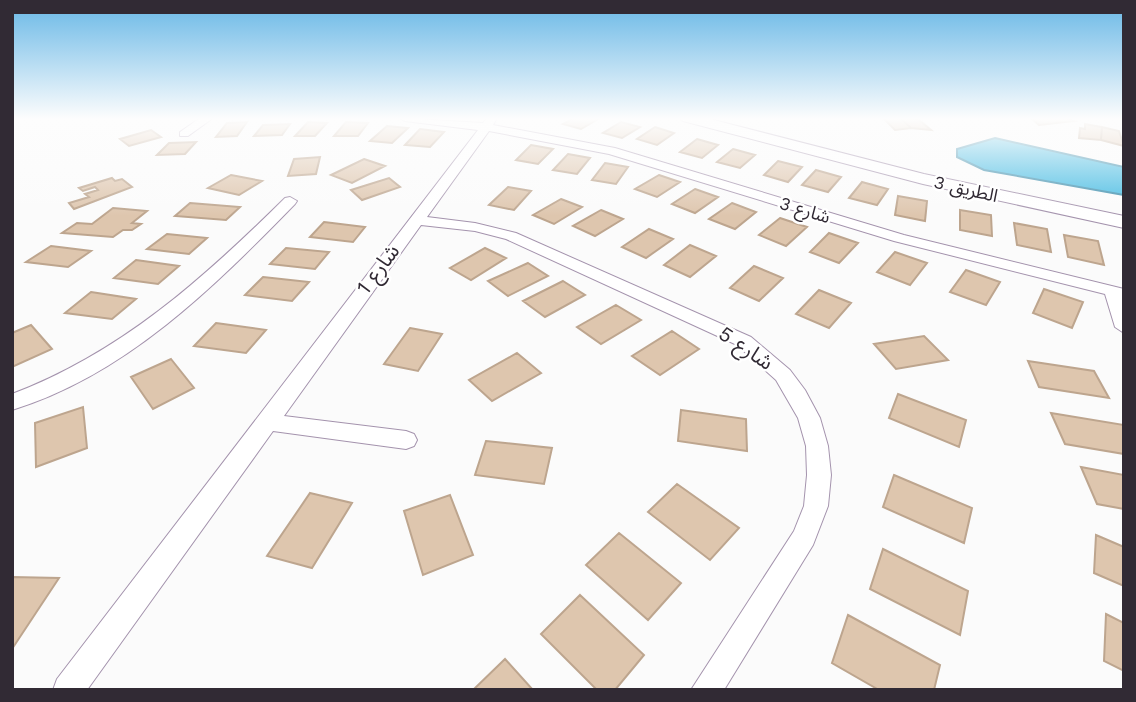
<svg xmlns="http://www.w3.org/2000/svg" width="1136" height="702" font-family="'Work Sans','Noto Sans Arabic',sans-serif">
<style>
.water{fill:#46bbe2;stroke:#4090ae;stroke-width:2}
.building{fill:#dec6ae;stroke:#bda58e;stroke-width:2}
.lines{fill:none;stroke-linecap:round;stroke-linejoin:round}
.street-casing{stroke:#a493ad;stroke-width:2}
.secondary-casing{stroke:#a493ad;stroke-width:2}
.street{fill:#fff;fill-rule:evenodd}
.secondary{fill:#fff;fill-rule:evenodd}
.labels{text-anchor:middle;stroke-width:5;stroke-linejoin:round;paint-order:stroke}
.far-street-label{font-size:18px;fill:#312a34;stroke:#fff}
.street-label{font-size:21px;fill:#312a34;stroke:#fff}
</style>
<rect width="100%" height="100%" fill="#fbfbfb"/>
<path class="water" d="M995 138 1124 167V195L984 170 957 157V149Z"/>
<path class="building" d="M574 118H600L581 129 563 124Z
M887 118H900L911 128 895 130 884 119Z
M900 118 918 119 931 130 911 128Z
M1031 118H1067L1074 121 1039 125Z
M247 122 237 136 216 137 227 123Z
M308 122 327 123 315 136H295Z
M346 122 368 123 358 136H334Z
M621 122 640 127 622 138 603 133Z
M290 124 282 135 254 136 263 125Z
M1085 124 1102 127 1101 140 1079 138 1080 128 1085 129Z
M387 126 408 128 392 143 370 141Z
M655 127 674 133 657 145 637 139Z
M1102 127 1119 131 1124 146 1101 140Z
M420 129 444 132 430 147 405 145Z
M151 130 161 137 129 146 120 139Z
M697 139 718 145 702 158 680 152Z
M196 142 185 154 157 155 169 143Z
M531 145 553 149 538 164 516 160Z
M733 149 755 155 740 168 717 162Z
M568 154 590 158 577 174 553 170Z
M320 157 316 174 288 176 294 159Z
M364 159 385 166 352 183 331 175Z
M778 161 802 167 788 182 764 175Z
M605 163 628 167 616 184 592 180Z
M816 170 841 177 828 192 802 185Z
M231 175 262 181 239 195 208 188Z
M659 175 680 182 657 197 635 189Z
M112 178 115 181 122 179 132 187 74 209 69 203 89 197 85 194 98 190 95 187 83 191 79 188Z
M389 178 400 187 362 200 351 190Z
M862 182 888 189 877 205 849 198Z
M508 187 531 191 514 210 489 205Z
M695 189 718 197 695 213 672 204Z
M898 196 927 201 925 221 895 215Z
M561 199 582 207 554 224 533 215Z
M190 203 240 207 226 220 175 216Z
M732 203 756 212 735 229 709 219Z
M113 208 147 211 132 223 141 224 132 230H123L113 237 62 233 77 223 92 224Z
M601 210 623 219 595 236 573 226Z
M960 210 991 215 992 236 960 230Z
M780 218 807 227 786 246 759 235Z
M324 222 365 227 353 242 310 237Z
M1014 223 1047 229 1051 252 1017 245Z
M649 229 673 239 646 258 622 247Z
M829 233 858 243 839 263 810 252Z
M167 234 207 238 189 254 147 249Z
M1064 235 1098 241 1104 265 1068 257Z
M690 245 716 256 690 277 664 265Z
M51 246 91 251 68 267 26 262Z
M286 248 329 252 315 269 270 264Z
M485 248 506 258 471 280 450 268Z
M895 252 927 263 910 285 877 272Z
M136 260 179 266 158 284 114 278Z
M528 263 548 276 508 296 488 281Z
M754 266 783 278 759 301 730 288Z
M966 270 1000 282 986 305 950 292Z
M263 277 309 282 292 301 245 295Z
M563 281 585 295 545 317 523 301Z
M1044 289 1083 302 1072 328 1033 313Z
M819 290 851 303 829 328 796 314Z
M91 292 136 299 112 319 65 313Z
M616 305 641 320 601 344 577 327Z
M216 323 266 330 246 353 194 346Z
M31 325 52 349 12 367V333Z
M410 328 442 334 418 371 384 364Z
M672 331 699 349 660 375 632 356Z
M924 336 948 360 896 369 874 344Z
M517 353 541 373 492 401 469 380Z
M171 359 194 388 153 409 131 377Z
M1028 361 1094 371 1109 398 1039 387Z
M898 394 966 420 959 447 889 418Z
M83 407 87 448 36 467 35 423Z
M681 410 746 419 747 451 678 441Z
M1051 413 1124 425V454L1065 444Z
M486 441 552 448 544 484 475 475Z
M1081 467 1124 475V509L1097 504Z
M894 475 972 508 964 543 883 507Z
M677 484 739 528 710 560 648 512Z
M310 493 352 503 312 568 267 556Z
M450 495 473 555 423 575 404 511Z
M619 533 681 583 648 620 586 565Z
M1096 535 1124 547V586L1094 573Z
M883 549 968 591 960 635 870 589Z
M12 577 59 578 12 649Z
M580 595 644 655 615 690H597L541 634Z
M1106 614 1124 623V671L1104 661Z
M848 615 940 665 934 690H879L832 663Z
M505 659 533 690H473Z"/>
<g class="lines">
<g class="street-casing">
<path id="street" d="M200 118H213L188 136H180V132Z
M399 118 483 123 487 118H497L493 125 615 148 904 235 1124 289V333L1115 327 1105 294 894 241 609 154 489 131 427 217 475 223 516 233 751 337 790 370 805 390 820 418 828 446 831 475 828 506 813 545 724 690H691L794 531 804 506 807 475 806 446 798 418 776 380 737 345 506 239 475 231 421 225 284 416 406 431 414 434 417 440 414 446 406 449 273 431 87 690H53L57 679 478 130 405 121Z
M290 197 297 201 295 204C214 287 126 375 12 410V394C121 353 204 278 285 198Z"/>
</g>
<g class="secondary-casing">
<path id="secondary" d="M680 118H706L924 174 1124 216V228L923 184 683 121Z"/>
</g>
<use href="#street" class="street"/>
<use href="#secondary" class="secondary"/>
</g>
<linearGradient id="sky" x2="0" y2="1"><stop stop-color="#67b7e6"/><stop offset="0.55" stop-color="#fdfdfd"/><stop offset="1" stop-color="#fdfdfd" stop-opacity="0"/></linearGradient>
<rect width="1136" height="216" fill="url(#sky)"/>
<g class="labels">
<g class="far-street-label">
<text transform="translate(966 189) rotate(13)" y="6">3 الطريق</text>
<text transform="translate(805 210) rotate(17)" y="6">شارع 3</text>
</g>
<g class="street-label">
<text transform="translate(378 269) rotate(-53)" y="7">شارع 1</text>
<text transform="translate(746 348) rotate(34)" y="7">شارع 5</text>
</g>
</g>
<rect width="1136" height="702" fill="none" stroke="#312a34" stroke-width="28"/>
</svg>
